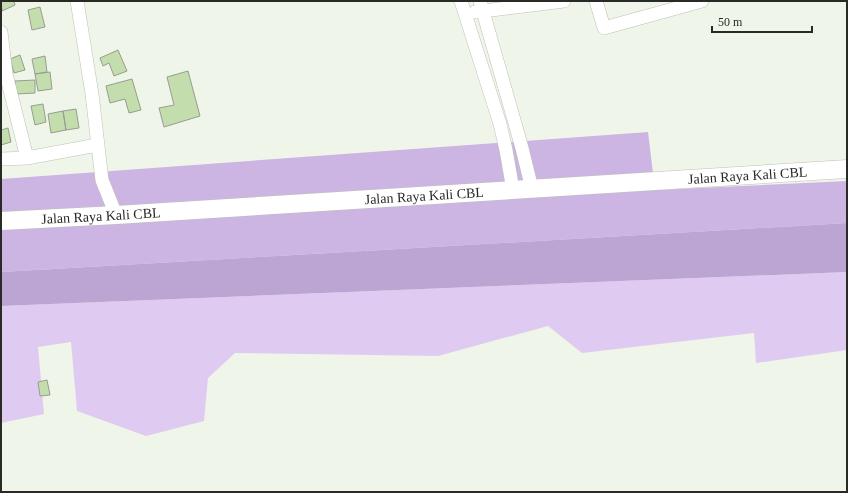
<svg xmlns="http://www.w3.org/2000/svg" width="848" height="493" font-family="Georgia,serif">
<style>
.green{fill:#dfcbf2}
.forest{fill:#cdb5e3}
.water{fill:#bca5d2}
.building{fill:#c3ddad;stroke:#979d92}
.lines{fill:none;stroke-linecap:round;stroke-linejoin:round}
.minor-casing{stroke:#bbc2b6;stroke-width:14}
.secondary-casing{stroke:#bbc2b6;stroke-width:19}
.minor{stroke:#fff;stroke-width:13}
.secondary{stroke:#fff;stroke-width:18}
.labels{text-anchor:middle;stroke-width:3.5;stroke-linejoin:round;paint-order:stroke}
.street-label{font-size:14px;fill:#282a26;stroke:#eff5e9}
</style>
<rect width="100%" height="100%" fill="#eff5e9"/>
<path class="green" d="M847 272V350L756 363 754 333 582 353 548 326 438 356 235 353 208 378 204 421 146 436 77 411 71 342 38 347 44 414 1 423V306Z"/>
<path class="forest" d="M648 132 655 190 847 181V223L1 272V179Z"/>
<path class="water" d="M847 223V272L1 306V272Z"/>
<path class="building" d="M1 1H14L15 5 2 11Z
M40 7 45 27 32 30 28 10Z
M118 50 127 71 114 76 109 63 103 66 100 58Z
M20 55 25 70 14 73 10 59Z
M45 56 47 72 35 74 32 59Z
M188 71 200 116 164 127 159 108 174 105 167 77Z
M50 72 52 89 38 91 35 74Z
M132 79 141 110 129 113 125 99 110 103 106 86Z
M35 80V93L16 94 15 81Z
M43 104 46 122 35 125 31 106Z
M76 109 79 128 66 130 63 111Z
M63 111 66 130 51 133 48 114Z
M8 128 11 142 1 145V130Z
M47 380 50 395 40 396 38 382Z"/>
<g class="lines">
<g class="minor-casing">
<path id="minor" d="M77 1 92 94 102 180 116 215
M461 1 500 124 506 150 513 190
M480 1 522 148 532 189
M596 1 604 28 702 1
M475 12 564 1
M1 32 6 74 1 75
M6 74 27 158
M1 159 27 158 97 145"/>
</g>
<g class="secondary-casing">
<g id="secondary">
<path id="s1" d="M1 221 116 215 847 169"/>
</g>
</g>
<use href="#minor" class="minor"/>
<use href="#secondary" class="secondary"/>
</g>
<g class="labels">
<g class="street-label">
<text dy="5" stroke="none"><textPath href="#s1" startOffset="748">Jalan Raya Kali CBL</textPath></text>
<text dy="5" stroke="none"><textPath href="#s1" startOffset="424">Jalan Raya Kali CBL</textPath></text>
<text dy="5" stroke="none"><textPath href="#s1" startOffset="100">Jalan Raya Kali CBL</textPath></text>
</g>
</g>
<rect width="848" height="493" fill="none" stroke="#282a26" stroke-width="4"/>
<path d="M712 26v6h100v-6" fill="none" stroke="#282a26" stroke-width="2"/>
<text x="718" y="26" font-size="12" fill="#282a26" stroke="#eff5e9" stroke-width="3" paint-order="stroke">50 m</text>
</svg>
